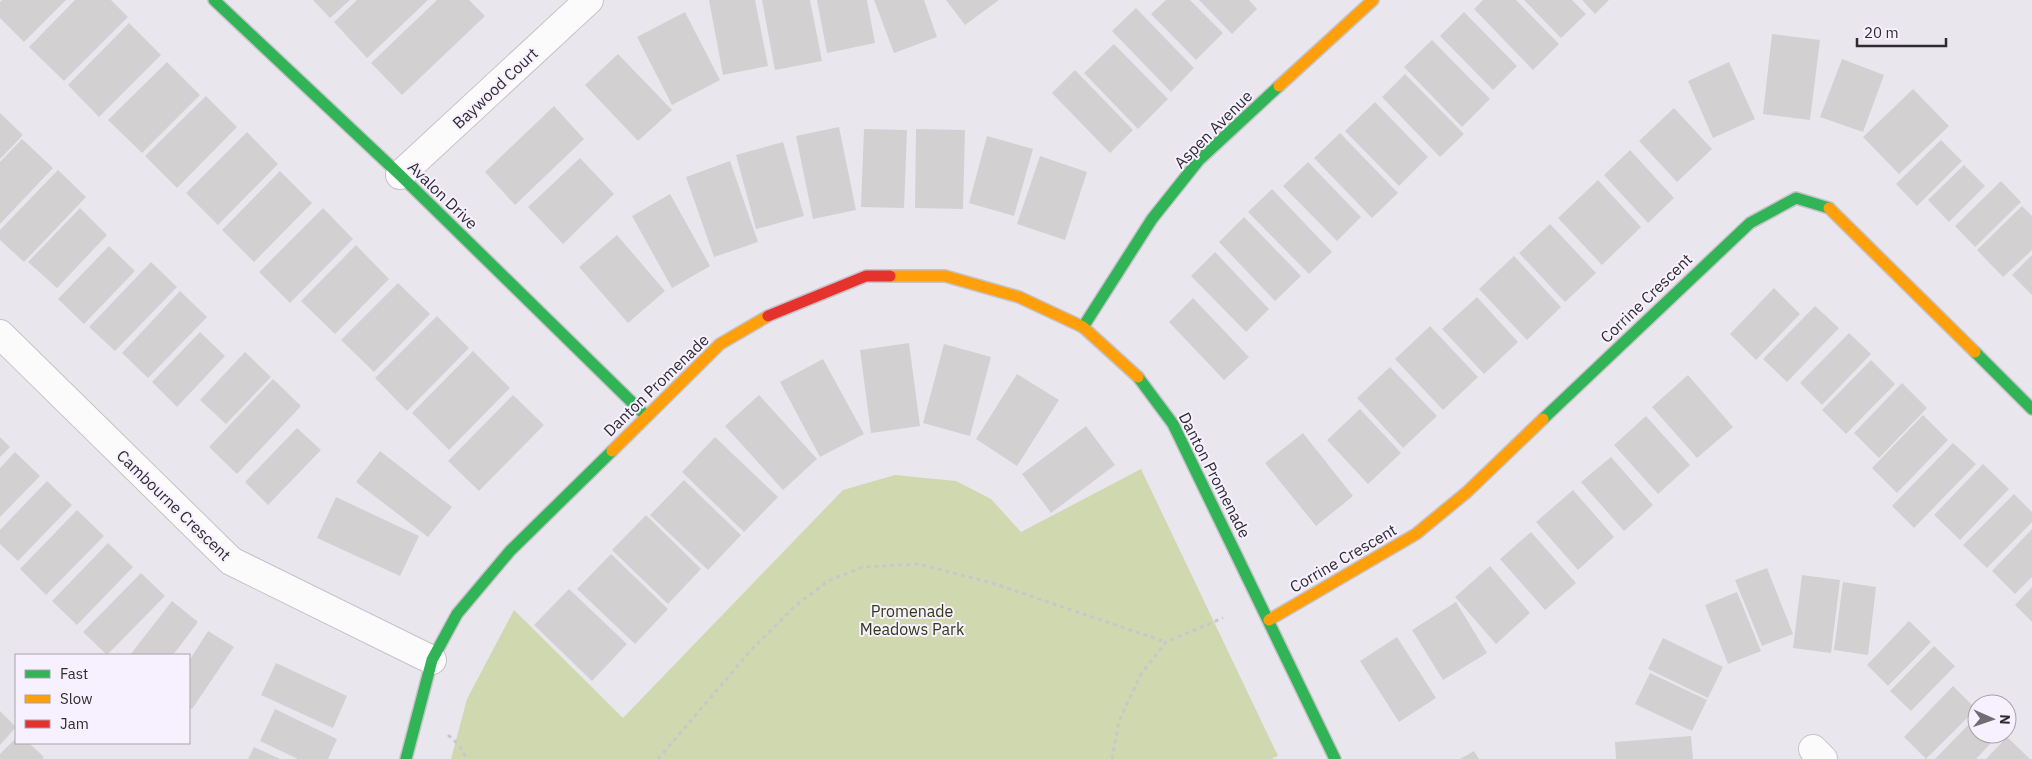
<svg xmlns="http://www.w3.org/2000/svg" width="2032" height="759" font-family="'IBM Plex Sans',sans-serif">
<style>
.green{fill:#d0d8af}
.building{fill:#d3d0d1}
.lines{fill:none;stroke-linecap:round;stroke-linejoin:round}
.street-casing{stroke:#c5c2c9;stroke-width:30}
.fast-casing{stroke:#c5c2c9;stroke-width:14}
.slow-casing{stroke:#c5c2c9;stroke-width:14}
.jam-casing{stroke:#c5c2c9;stroke-width:14}
.path{stroke:#c9c7ca;stroke-width:3;stroke-dasharray:4 4;stroke-linecap:butt}
.street{stroke:#fcfbfc;stroke-width:28}
.fast{stroke:#30b455;stroke-width:11}
.slow{stroke:#ff9f0a;stroke-width:11}
.jam{stroke:#e5322d;stroke-width:11}
.labels{text-anchor:middle;stroke-width:4;stroke-linejoin:round;paint-order:stroke}
.street-label{font-size:16px;fill:#2e2c31;stroke:#f7f0fe}
.park-label{font-size:16px;fill:#323915;stroke:#f7f0fe}
</style>
<rect width="100%" height="100%" fill="#eae6ee"/>
<path class="green" d="M1141 469 1278 756 1271 759H451L467 699 514 610 623 718 843 490 895 475 956 481 991 499 1021 532Z"/>
<path class="building" d="M2 0H66L24 42 0 18V2Z
M75 0H111L128 17 64 81 29 47Z
M313 0H350L330 18Z
M357 0H428L367 58 334 22Z
M437 0H469L485 16 402 95 371 63Z
M709 0H755L768 66 723 75Z
M762 0H810L822 61 775 70Z
M817 0H867L875 43 827 53Z
M874 0H924L937 37 894 53Z
M946 0H999L965 25Z
M1166 0H1190L1223 33 1196 60 1151 14Z
M1199 0H1249L1257 9 1232 34Z
M1483 0H1516L1559 44 1533 70 1474 9Z
M1524 0H1572L1586 14 1561 38Z
M1582 0H1609L1595 14Z
M1136 8 1194 68 1171 92 1112 31Z
M685 12 720 80 672 105 637 37Z
M1464 12 1517 66 1493 90 1440 36Z
M129 23 161 55 99 117 68 85Z
M1772 34 1820 40 1810 120 1763 114Z
M1432 40 1490 99 1462 127 1404 67Z
M1114 44 1168 99 1138 129 1084 73Z
M618 54 672 110 638 141 585 85Z
M1842 59 1884 75 1863 132 1820 117Z
M167 62 200 95 142 153 108 120Z
M1729 62 1755 119 1713 138 1688 81Z
M1075 70 1133 130 1110 153 1052 93Z
M1405 74 1464 134 1440 157 1382 97Z
M1913 89 1949 126 1899 174 1863 137Z
M206 96 237 127 177 188 145 156Z
M1375 102 1428 157 1399 186 1345 131Z
M554 106 584 139 515 205 485 172Z
M1674 108 1712 149 1677 182 1639 141Z
M0 113 23 135 0 159Z
M839 127 856 210 813 219 796 136Z
M864 129 907 130 904 208 861 207Z
M916 129 965 130 963 209 915 208Z
M247 132 278 164 218 225 186 193Z
M1340 133 1398 193 1372 218 1314 158Z
M987 136 1033 149 1014 216 969 203Z
M22 139 53 168 0 224V162Z
M1941 140 1962 161 1917 206 1896 184Z
M783 142 804 216 756 229 736 155Z
M1630 150 1674 198 1648 223 1604 175Z
M1040 156 1087 172 1065 240 1017 224Z
M580 158 614 194 563 244 528 207Z
M730 161 758 242 714 257 686 177Z
M1308 162 1361 217 1337 241 1283 186Z
M1964 165 1985 186 1949 222 1928 200Z
M58 170 86 197 24 262 0 240V230Z
M280 171 312 203 254 262 222 230Z
M1598 180 1641 227 1602 265 1558 218Z
M2001 181 2021 202 1975 247 1955 226Z
M1272 189 1332 252 1309 274 1248 212Z
M670 194 710 266 672 288 632 216Z
M2022 206 2032 216V250L2003 277 1977 250Z
M80 208 107 235 57 288 28 262Z
M323 208 353 239 290 303 259 272Z
M1244 217 1301 276 1275 301 1219 242Z
M1550 224 1596 273 1565 302 1519 253Z
M617 235 665 291 628 323 579 267Z
M356 245 389 279 335 334 301 301Z
M109 246 135 271 84 324 58 299Z
M1215 252 1269 309 1246 332 1191 276Z
M2032 255V295L2012 275Z
M1514 256 1561 307 1527 340 1479 289Z
M151 262 177 287 115 351 89 327Z
M398 283 430 314 374 372 341 340Z
M1774 288 1800 314 1756 360 1730 334Z
M180 291 207 317 148 378 122 353Z
M1477 297 1518 342 1484 374 1442 329Z
M1193 298 1249 357 1224 380 1169 322Z
M1815 306 1839 328 1787 382 1763 359Z
M437 316 469 348 407 411 375 378Z
M1430 326 1478 377 1443 410 1395 359Z
M200 332 225 356 177 407 152 382Z
M1849 333 1871 354 1822 405 1800 383Z
M909 343 920 426 871 433 860 350Z
M944 344 991 357 970 436 923 423Z
M473 351 510 388 449 450 412 413Z
M245 352 271 377 226 424 200 400Z
M823 359 864 434 820 457 780 382Z
M1871 360 1895 384 1846 434 1822 410Z
M1390 367 1437 416 1403 448 1357 398Z
M1017 374 1059 400 1017 466 976 439Z
M1688 375 1733 427 1697 458 1652 407Z
M273 379 301 406 237 474 209 447Z
M1902 383 1927 408 1879 458 1854 433Z
M513 395 544 425 479 491 448 461Z
M759 395 817 459 783 490 725 426Z
M1360 409 1401 453 1368 484 1327 440Z
M1923 415 1948 440 1897 493 1872 468Z
M1646 416 1690 465 1658 494 1614 445Z
M1086 426 1115 465 1051 513 1022 474Z
M297 428 321 450 268 505 245 482Z
M1303 433 1353 496 1316 526 1265 463Z
M0 437 10 447 0 457Z
M715 437 778 497 744 532 682 472Z
M1953 443 1976 464 1914 528 1892 506Z
M380 451 452 507 428 537 356 482Z
M15 452 40 476 0 517V468Z
M1611 457 1653 505 1624 531 1581 482Z
M1983 464 2009 489 1960 540 1934 515Z
M684 480 741 535 708 570 650 515Z
M47 481 72 505 18 561 0 544V530Z
M1573 490 1614 537 1578 570 1536 522Z
M2014 494 2032 512V522L1987 568 1963 545Z
M336 497 419 536 400 576 317 538Z
M77 510 104 536 46 595 20 569Z
M646 515 701 569 668 604 612 550Z
M2032 529V577L2015 594 1992 571Z
M1531 532 1576 583 1545 610 1500 559Z
M108 543 133 567 77 625 52 601Z
M611 554 668 609 635 644 577 589Z
M1490 566 1530 613 1496 644 1455 597Z
M1767 568 1793 634 1762 646 1735 580Z
M141 573 165 596 107 655 83 632Z
M1802 575 1840 580 1831 653 1793 648Z
M1843 582 1876 587 1868 655 1834 650Z
M2032 587V622L2015 605Z
M569 589 627 644 592 681 534 625Z
M1737 592 1761 651 1728 664 1705 605Z
M172 601 198 622 173 655H130Z
M1456 602 1487 653 1443 680 1412 630Z
M1909 621 1931 642 1888 686 1867 665Z
M208 631 234 647 192 709 189 707V661Z
M1397 637 1436 698 1399 722 1360 661Z
M1663 638 1723 667 1708 698 1648 669Z
M1934 646 1955 666 1911 711 1890 691Z
M276 663 347 696 333 728 261 695Z
M1650 673 1707 700 1692 731 1635 704Z
M1953 686 1976 709 1926 759 1904 737Z
M275 709 337 739 328 759H298L260 741Z
M0 711 16 727 0 745Z
M1971 722 1977 728V734H1983L1992 742 1976 759H1935Z
M1691 736 1693 759H1616L1615 742Z
M2007 737 2030 759H1986Z
M16 738V743H29L44 757 42 759H0V754Z
M254 747 280 759H248Z
M1474 751 1479 759H1460Z"/>
<g class="lines">
<g class="street-casing">
<path id="street" d="M400 175 589 0
M0 334 231 561 432 660
M1813 749 1823 759"/>
</g>
<g class="fast-casing">
<path id="fast" d="M214 0 400 175 646 416
M1083 327 1152 219 1199 160 1279 86
M1975 352 2032 409
M1138 377 1173 424 1335 759
M1543 419 1750 223 1796 198 1829 208
M406 759 432 660 457 614 510 551 612 451"/>
</g>
<g class="slow-casing">
<path id="slow" d="M1279 86 1373 0
M1829 208 1975 352
M890 276H945L1019 297 1083 327 1138 377
M612 451 720 344 768 316
M1269 620 1416 534 1467 492 1543 419"/>
</g>
<g class="jam-casing">
<path id="jam" d="M768 316 866 276H890"/>
</g>
<path class="path" d="M448 735 459 745 467 759
M658 759 753 648 795 606 828 581 863 567 918 564 992 583 1166 642
M1112 759 1119 721 1141 674 1166 642 1223 618"/>
<use href="#street" class="street"/>
<use href="#fast" class="fast"/>
<use href="#slow" class="slow"/>
<use href="#jam" class="jam"/>
</g>
<g class="labels">
<g class="street-label">
<text transform="translate(495 88) rotate(-43)" y="6">Baywood Court</text>
<text transform="translate(1213 129) rotate(-45)" y="6">Aspen Avenue</text>
<text transform="translate(443 195) rotate(44)" y="6">Avalon Drive</text>
<text transform="translate(1646 298) rotate(-44)" y="6">Corrine Crescent</text>
<text transform="translate(656 385) rotate(-44)" y="6">Danton Promenade</text>
<text transform="translate(1215 475) rotate(63)" y="6">Danton Promenade</text>
<text transform="translate(174 505) rotate(44)" y="6">Cambourne Crescent</text>
<text transform="translate(1343 558) rotate(-30)" y="6">Corrine Crescent</text>
</g>
<g class="park-label">
<text x="912" y="617">Promenade<tspan x="912" dy="18">Meadows Park</tspan></text>
</g>
</g>
<rect x="15" y="654" width="175" height="90" fill="#f7f0fe" stroke="#a7a2ac"/>
<rect x="25" y="670" width="25" height="8" fill="#30b455" stroke="#a7a2ac"/>
<text x="60" y="679" font-size="15" fill="#2e2c31">Fast</text>
<rect x="25" y="695" width="25" height="8" fill="#ff9f0a" stroke="#a7a2ac"/>
<text x="60" y="704" font-size="15" fill="#2e2c31">Slow</text>
<rect x="25" y="720" width="25" height="8" fill="#e5322d" stroke="#a7a2ac"/>
<text x="60" y="729" font-size="15" fill="#2e2c31">Jam</text>
<g transform="translate(1992 719) rotate(92)"><circle r="24" fill="#f7f0fe" stroke="#a7a2ac"/>
<path d="M0-4L9 19L0 12L-9 19Z" fill="#706d73"/>
<text y="-8" font-size="14" font-weight="bold" text-anchor="middle" fill="#2e2c31">N</text>
</g>
<path d="M1857 38v8h89v-8" fill="none" stroke="#2e2c31" stroke-width="2.5"/>
<text x="1864" y="38" font-size="15" fill="#2e2c31" stroke="#f7f0fe" stroke-width="4" paint-order="stroke">20 m</text>
</svg>
